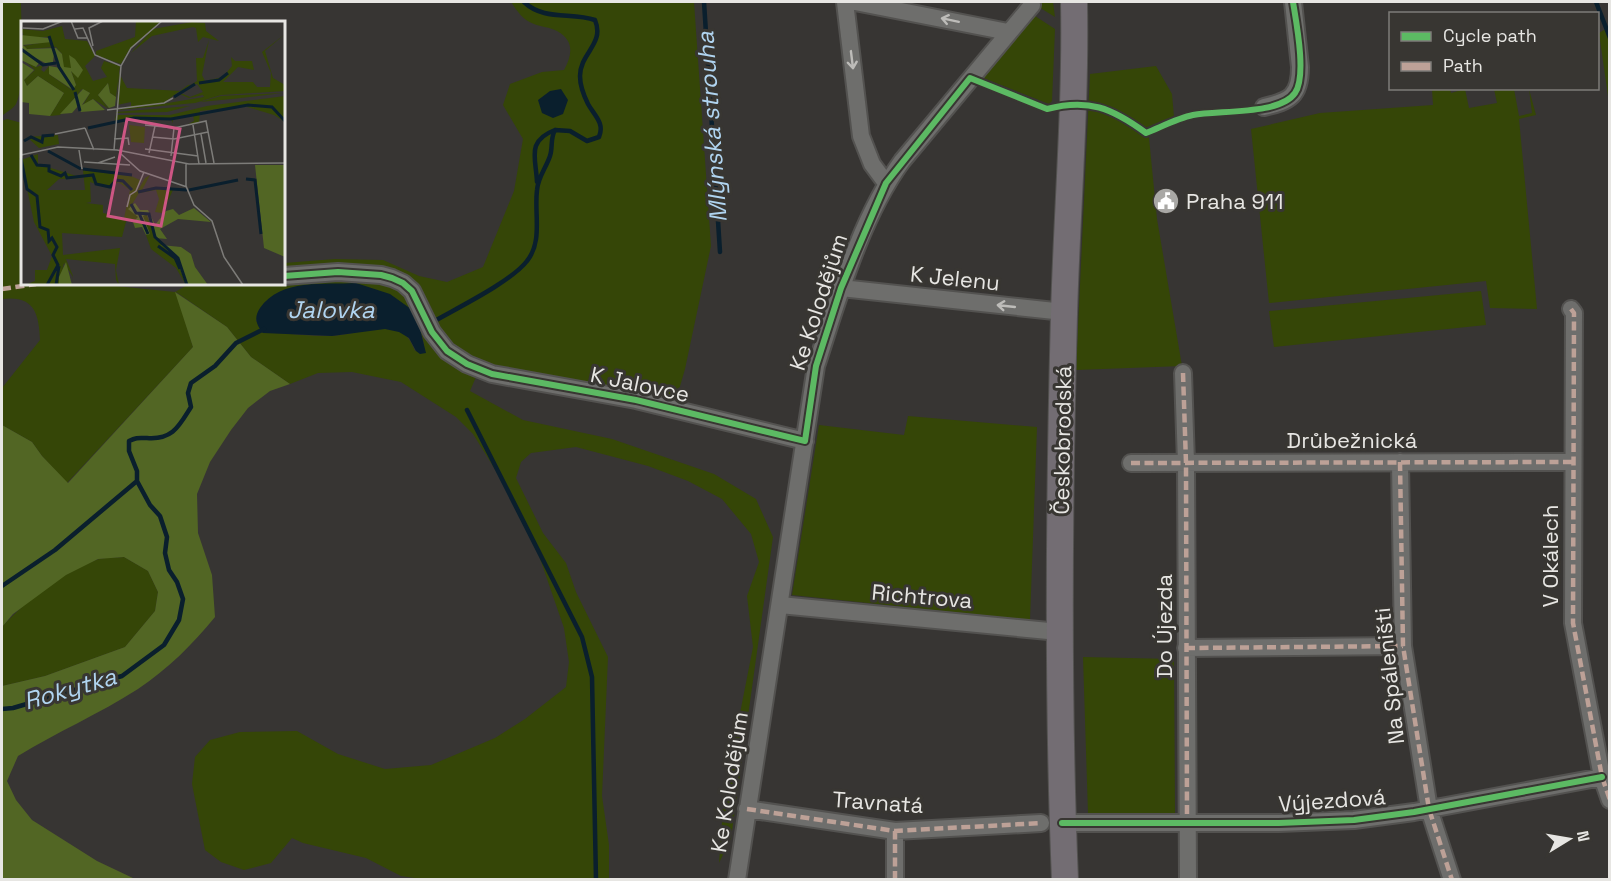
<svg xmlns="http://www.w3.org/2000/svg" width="1611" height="881" font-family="'Space Grotesk',sans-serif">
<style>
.green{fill:#354607;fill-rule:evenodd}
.forest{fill:#526624}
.water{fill:#0a1f2d}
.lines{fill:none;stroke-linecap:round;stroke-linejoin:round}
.stream{stroke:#0a1f2d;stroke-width:4.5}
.street-casing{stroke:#535250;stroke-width:20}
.primary-casing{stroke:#535250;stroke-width:28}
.street{stroke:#6e6e6c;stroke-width:16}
.primary{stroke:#736d73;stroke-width:26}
.quiet{stroke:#bda197;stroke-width:4.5;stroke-dasharray:9 4.5;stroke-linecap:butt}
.cycleway-casing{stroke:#383632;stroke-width:10}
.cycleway{stroke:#5cba63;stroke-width:6}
.oneway{stroke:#bdbcb9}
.labels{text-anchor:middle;stroke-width:6;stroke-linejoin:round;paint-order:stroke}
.poi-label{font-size:22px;fill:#e7e6e3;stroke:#383632;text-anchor:start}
.street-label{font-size:22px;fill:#e7e6e3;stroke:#383632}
.water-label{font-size:24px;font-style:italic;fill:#b0d4f0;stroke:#383632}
.inset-river{fill:none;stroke:#0a1f2d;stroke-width:3}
.inset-road{fill:none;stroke:#7d7c79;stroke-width:1.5}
.view{fill:#cd5684;fill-opacity:0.15;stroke:#cd5684;stroke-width:3}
.inset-edge{fill:none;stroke:#e7e6e3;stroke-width:3}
</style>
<rect width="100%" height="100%" fill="#373533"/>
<path class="green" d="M2 2H21C21 23 25 87 16 104 13 109 6 112 2 116Z
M511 2H694L711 246 685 369 676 400 482 363 470 391 523 420 612 439 714 474 756 499 773 537 731 838 719 863 724 795 753 647 747 596 759 562 751 534 722 499 688 481 648 466 576 447 531 453 521 462 516 478 543 533 566 563 576 592 608 657 602 796 609 845V879H422L401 876 366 858 303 843 292 838 271 863 244 870 221 862 205 850 192 784 195 757 210 740 240 732 297 731 338 754 385 769 431 765 495 738 525 719 566 687 569 662 564 628 537 550 496 471 473 434 456 417 401 382 352 372 318 373 290 384 251 357 227 327 176 292 193 347 67 483 42 456 32 442 2 425V388L40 340C39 313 34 295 2 299V121L7 119 22 123V284H85L87 285 96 284 175 292 189 284H284V263L335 259 383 260 419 276 447 282 483 267 514 191 523 139 503 105 510 84 542 72 564 70C572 55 575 41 557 31 550 27 541 27 534 24 523 20 517 11 511 2ZM256 320 418 321 424 344 415 351C411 342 408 334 397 331 376 325 353 335 331 336 308 336 284 334 261 330Z
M1036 2H1053L1055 17 1042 9Z
M1032 14 1055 29 1052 101 1049 104 981 77Z
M1609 27V103L1599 33Z
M1156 66 1172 94 1174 117 1148 128 1157 219 1182 366 1076 370 1090 74Z
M1432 89H1450L1451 93 1465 89 1469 108 1497 103 1494 89H1514L1519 116 1532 113 1529 89 1536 115 1519 119 1537 309 1490 308 1486 281 1269 303 1251 129 1320 113 1433 105Z
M1481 291 1486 325 1274 347 1269 311Z
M908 416 1037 427 1030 620 792 595 819 425 904 435Z
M124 557 148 571 158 592 155 611 125 647 45 676 2 686V627C25 601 63 572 96 560 104 557 115 558 124 557Z
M1083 657 1174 659 1175 813H1088Z"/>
<path class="forest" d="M175 292 227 327 251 357 290 384 270 391 248 408 231 430 210 462 197 494 198 533 212 575 215 617C193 644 168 669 138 689 99 714 57 732 18 756L7 781 16 800 32 820 97 861 135 879H2V686L45 676 125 647 155 611 158 592 148 571 124 557 98 559 66 575 13 614 2 627V425L32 442 42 456 68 483 193 347Z"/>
<path class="water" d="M561 89 568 100 563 114 553 118 542 113 538 100 550 91Z
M356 283 390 294 411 309 418 321 426 353 420 354 416 351 409 338 399 332 385 329 332 336 263 333 259 330 260 329C255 321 255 316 260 308 281 278 324 285 356 283Z"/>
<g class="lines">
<path class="stream" d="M704 2 720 252
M1596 2 1610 38
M537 182C536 158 526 141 555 130
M431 323C455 309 511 282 527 261 543 241 534 214 537 190 538 177 546 168 550 156 553 147 550 139 555 130L570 131 587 141 599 137C605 123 594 115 588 104 584 96 580 84 580 76 580 53 605 44 595 20 571 12 544 21 524 2
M467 410 582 637 592 677 596 880
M2 586 55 550 137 481
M2 709 13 708 122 676 164 645 179 620 183 599 177 582 169 570 165 553 167 537 160 516 150 505 137 481V471L129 451V441C137 437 139 438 147 438 173 440 179 426 191 407L188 393 191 383 215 366 236 343 264 329"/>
<g class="street-casing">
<path id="street" d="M845 2 861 136 872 164 886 183
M855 2 1008 32
M1264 107C1290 101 1300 96 1300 67L1293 2
M284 276 338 272 381 275 392 278 403 283 412 291 432 332 447 351 467 364 492 374 636 400 805 441
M841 288 1064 312
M1571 309 1574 313 1573 623 1602 777 1610 800
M1183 373 1186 463 1188 880
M1400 462 1403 646 1429 809 1452 880
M1131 463 1573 462
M780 605 1059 632
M1186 648 1403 646
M747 809 895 831 1041 823
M1062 823H1279L1354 820 1414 812 1602 777
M737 880 816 366C838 299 860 219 902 161L1032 5
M895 880V831"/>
</g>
<g class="primary-casing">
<path id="primary" d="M1065 880C1057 691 1059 502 1064 314 1067 209 1076 106 1074 2"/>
</g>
<use href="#street" class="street"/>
<use href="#primary" class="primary"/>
<path class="quiet" d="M2 289 36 284
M1571 309 1574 313 1573 623 1602 777 1610 800
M1183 373 1186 463 1187 822
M1400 462 1403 646 1429 809 1452 880
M1131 463 1573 462
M1186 648 1403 646
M747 809 895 831 1041 823
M895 880V831"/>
<g class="cycleway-casing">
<path id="cycleway" d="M284 276 338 272 381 275 392 278 403 283 412 291 432 332 447 351 467 364 492 374 636 400 805 441 816 366 841 288 886 183 970 78 1047 109C1088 98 1112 108 1146 133 1161 127 1178 118 1193 115 1219 110 1280 115 1295 93 1307 76 1296 21 1293 2
M1062 823H1279L1354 820 1414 812 1602 777"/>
</g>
<use href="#cycleway" class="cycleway"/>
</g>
<defs><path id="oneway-shaft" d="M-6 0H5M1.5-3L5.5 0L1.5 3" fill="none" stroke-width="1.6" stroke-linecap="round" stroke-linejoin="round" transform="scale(1.5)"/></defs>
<g class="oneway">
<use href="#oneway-shaft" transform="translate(950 20) rotate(-168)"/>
<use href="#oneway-shaft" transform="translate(852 60) rotate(83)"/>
<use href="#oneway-shaft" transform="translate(1006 306) rotate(-174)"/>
</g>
<defs>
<g id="civic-disc" transform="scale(1.35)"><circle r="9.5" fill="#a9a8a5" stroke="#383632"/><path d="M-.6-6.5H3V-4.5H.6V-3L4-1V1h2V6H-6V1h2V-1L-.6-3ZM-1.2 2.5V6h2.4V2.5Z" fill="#fff"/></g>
</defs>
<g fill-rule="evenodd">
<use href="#civic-disc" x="1166" y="201"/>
</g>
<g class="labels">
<g class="poi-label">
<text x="1186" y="209">Praha 911</text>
</g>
<g class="street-label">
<text transform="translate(955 278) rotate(6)" y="8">K Jelenu</text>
<text transform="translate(818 302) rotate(-72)" y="8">Ke Kolodějům</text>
<text transform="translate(640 384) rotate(12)" y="8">K Jalovce</text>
<text transform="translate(1062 440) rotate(-89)" y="8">Českobrodská</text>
<text x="1352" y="448">Drůbežnická</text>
<text transform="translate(1550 556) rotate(-90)" y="8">V Okálech</text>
<text transform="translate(922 596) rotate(5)" y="8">Richtrova</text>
<text transform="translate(1164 626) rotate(-90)" y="8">Do Újezda</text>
<text transform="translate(1389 676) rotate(-96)" y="8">Na Spáleništi</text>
<text transform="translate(729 782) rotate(-81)" y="8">Ke Kolodějům</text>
<text transform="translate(1332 800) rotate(-4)" y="8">Výjezdová</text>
<text transform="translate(878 802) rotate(4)" y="8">Travnatá</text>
</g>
<g class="water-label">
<text transform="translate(712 127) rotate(-94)" y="8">Mlýnská strouha</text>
<text x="331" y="318">Jalovka</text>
<text transform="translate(70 689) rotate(-16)" y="8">Rokytka</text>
</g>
</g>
<g transform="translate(21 21)">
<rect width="264" height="264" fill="#373533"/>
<path d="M115 0H140L108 29 100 43 75 34V30L114 16ZM171 1 184 2 185 10 198 20 182 16 177 21 175 7 172 6 131 15 110 32 132 8ZM41 5 44 18 66 20 74 35 64 45 72 60 86 56 80 47 83 40 99 45 95 76 89 72 87 62 77 74 88 88 72 78 62 84 69 72 61 68 39 94 29 95 43 72 17 55 6 65 3 59 14 49 3 39 15 46 22 44 20 49 23 51 28 45V53L51 69 55 64 49 47H42L41 33 35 26 6 28 2 25 30 20 26 16H3L0 8 22 10ZM264 13 244 30 252 57 264 64V70L200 74 174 82 96 89 110 85V81L96 84 98 52 106 67 160 70 176 60 175 37H182L188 19 181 54 184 60 202 56 211 45 210 36 214 40H231L233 49 217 46 202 61H232L236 66H249L250 52 241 31ZM176 63 182 71 169 76 162 73H159L168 77 182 74 183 76 141 83 167 64ZM262 72 211 78 179 81 200 75ZM264 75V101L253 94 223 85 179 90 178 101 164 105 173 100 172 94 152 98V102L150 98 94 100 95 94H149L186 85ZM169 85 146 91 95 92V91ZM108 104 124 106 123 122 110 121ZM37 114 38 123 18 127 6 116ZM17 133V143L62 157 38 158 26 169H64L62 149 110 155 119 159 116 171 124 157 129 154 121 169 134 166 152 169 141 192 134 191 138 178 135 169 118 172 110 185 117 196 112 201 106 197 101 216 41 212 42 234 99 227 95 249 98 264 95 259 94 243 45 238 52 255 51 264 52 256 43 242 38 264H4L14 260V249H26L31 235 13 201 0 139ZM69 161 87 167 97 161 109 169 103 197 82 192V184L65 182 70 181ZM125 192 134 217 155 236 165 264 155 247 130 228 125 214 129 212 122 195Z" fill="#354607" fill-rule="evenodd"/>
<path d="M0 14 28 17 31 21 2 24 6 28 35 27 41 33 43 46 50 47 48 34 54 38 62 49 57 57 50 50 55 64 52 69 28 53V45L40 47 33 33 32 41 26 43 7 33 18 42 15 46 0 39ZM0 41 13 49 3 59 6 65 17 55 43 72 29 95 8 93V82L0 81ZM87 62 89 72 95 76 94 85 88 87 77 74ZM62 68 69 72 61 84 72 78 84 89 60 91 58 84 51 92 39 93ZM234 144H264V236L243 227ZM114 182 119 189H127L134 204 145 190 152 188 158 194 173 187 190 201 157 198 139 208 146 218 134 217 126 193 122 195 129 213 125 214 121 206 114 207 112 201 117 196 107 188ZM140 224 160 226 170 233 174 246 187 264H165L155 236ZM45 241 51 264H38V256Z" fill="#526624"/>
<path class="inset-river" d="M28 15 38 46 53 69M0 28 22 44 35 42M178 62 198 59 207 52M54 71 59 90M153 76 174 63M67 107 113 97 150 98 227 84 251 86 264 100M3 120 10 116 21 121 22 115 33 114M27 130 60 148M10 134 16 144 28 145V150L40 155 44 152 46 157 72 154 75 163 89 166 95 159 102 160 111 169M0 137 6 168 16 175 19 206 27 209 28 220 31 217 36 226 32 234 37 244 26 264M62 148 111 154M225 158 234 159 240 213M168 169 217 159M117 171 135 167 166 169M110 183 115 192 128 193 134 216 157 237 166 264M118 192 127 213M137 225 154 237 159 248M35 264 38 245"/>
<path class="inset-road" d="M50 0 57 17H66M2 7 22 8 42 0M54 8 62 7 74 34 100 45M72 25 68 7 82 0M86 89 143 82 152 77M124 104 153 107 185 100 193 142M172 104 178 143M64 107 73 129M34 113 64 107M180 113 185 142M131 116 153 118 187 111M93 118 107 117 108 124M124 128 177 135M58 129 61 148M93 129 100 45 110 27 141 0M128 132 134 105M100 133 119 150 166 166M0 134 37 126 96 129 168 143 264 142M150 135 153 107M63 141 109 144M77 142 94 136M165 143V165L173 184 191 200 203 236 222 264M106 186 109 174 115 170 123 151"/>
<path class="view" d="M106 98 159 108 140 205 87 195Z"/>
<rect width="264" height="264" class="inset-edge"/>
</g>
<rect width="1611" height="881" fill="none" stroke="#e7e6e3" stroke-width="6"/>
<rect x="1389" y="12" width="210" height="78" fill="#383632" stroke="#7e7c79" stroke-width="1.5"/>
<rect x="1401" y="32" width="30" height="9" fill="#5cba63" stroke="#7e7c79" stroke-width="1.5"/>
<text x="1443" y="42" font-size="18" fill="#e7e6e3">Cycle path</text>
<rect x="1401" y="62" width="30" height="9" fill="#bda197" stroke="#7e7c79" stroke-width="1.5"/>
<text x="1443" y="72" font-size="18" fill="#e7e6e3">Path</text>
<g transform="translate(1569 839) rotate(79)" stroke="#383632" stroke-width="4.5" paint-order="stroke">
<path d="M0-4.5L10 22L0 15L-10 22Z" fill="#e7e6e3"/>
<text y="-9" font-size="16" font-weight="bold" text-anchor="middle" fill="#e7e6e3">N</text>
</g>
</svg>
